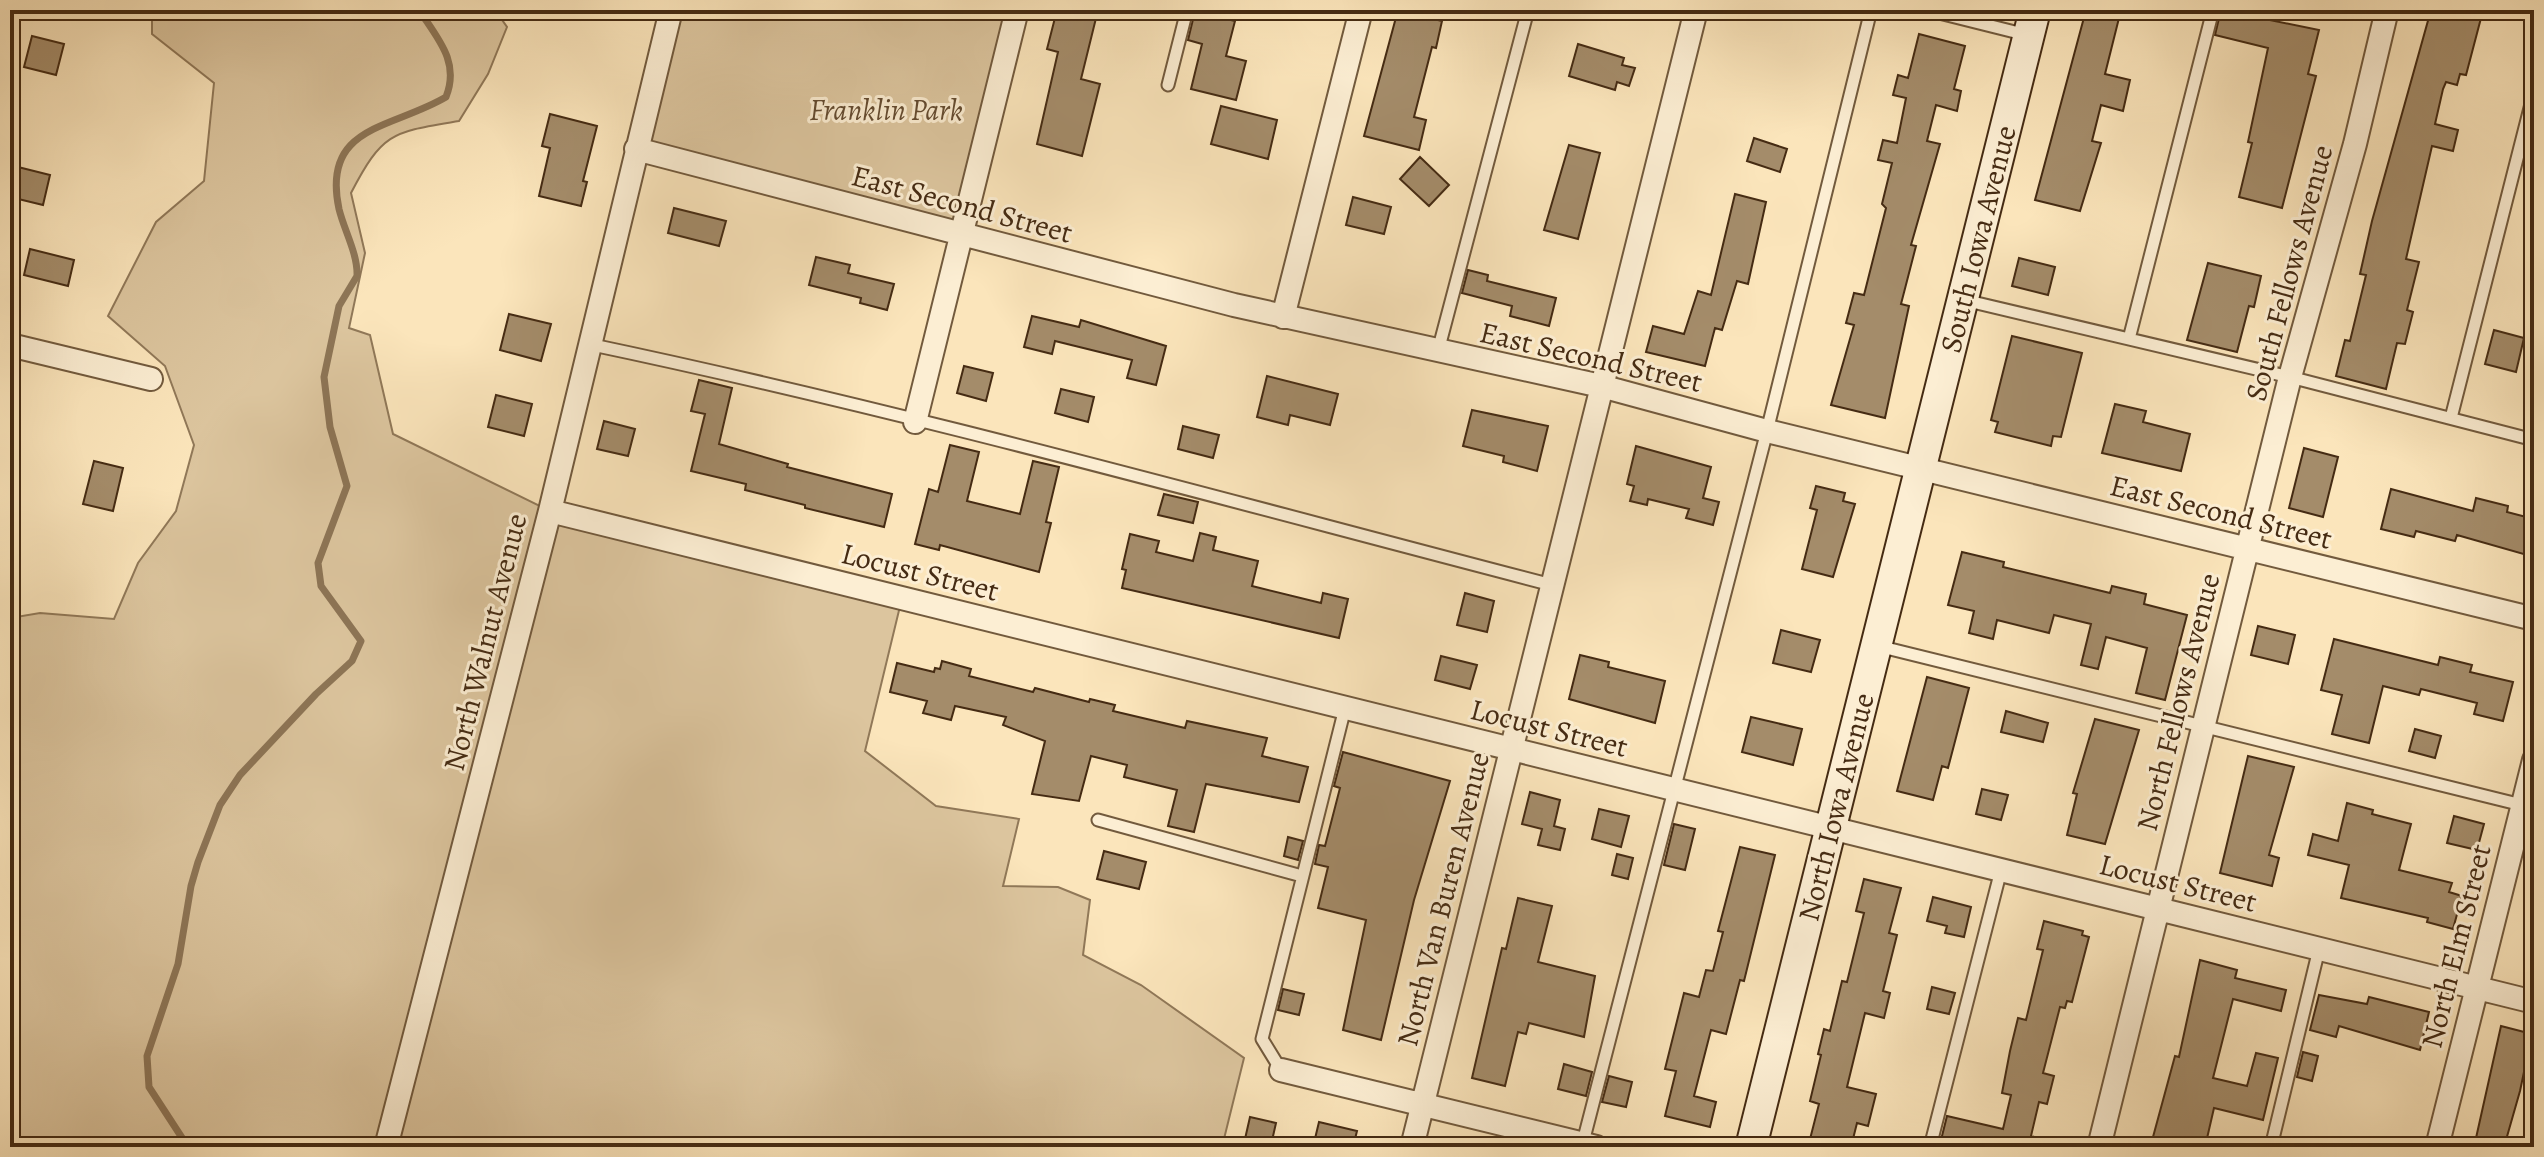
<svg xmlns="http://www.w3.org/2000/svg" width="2544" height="1157" font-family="Alegreya,serif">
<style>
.green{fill:#dcc59e;stroke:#907858;stroke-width:2}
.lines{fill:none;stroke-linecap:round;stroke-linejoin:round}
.stream{stroke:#8d7556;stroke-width:7}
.building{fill:#a48c6a;stroke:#452b13;stroke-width:2}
.service-casing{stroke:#725a3d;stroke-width:15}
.minor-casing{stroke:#725a3d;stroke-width:26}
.secondary-casing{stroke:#452b13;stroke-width:34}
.service{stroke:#fceed3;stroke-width:11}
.minor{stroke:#fceed3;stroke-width:22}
.secondary{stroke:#fceed3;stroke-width:30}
.labels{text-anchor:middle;stroke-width:6;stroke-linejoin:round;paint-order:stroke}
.park-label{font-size:30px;font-style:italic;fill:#634a2f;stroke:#fceed3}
.street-label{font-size:30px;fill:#452b13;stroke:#fceed3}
</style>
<rect width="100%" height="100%" fill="#fbe5bb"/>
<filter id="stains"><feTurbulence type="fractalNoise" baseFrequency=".0025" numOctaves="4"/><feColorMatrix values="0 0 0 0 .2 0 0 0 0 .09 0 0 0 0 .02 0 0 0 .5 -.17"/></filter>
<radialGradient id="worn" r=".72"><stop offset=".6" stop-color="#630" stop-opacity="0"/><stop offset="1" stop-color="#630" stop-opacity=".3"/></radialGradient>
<path class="green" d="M152 10H495L507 27 488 74 459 121C393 132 383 131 351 193L365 253 349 328 370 335 393 434 550 511 902 598 865 751 936 806 1019 819 1003 886 1058 887 1090 900 1083 955 1141 985 1244 1058 1222 1147H10V618L40 613 114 619 138 563 176 511 194 445 165 366 108 316 156 222 204 181 214 83 152 34Z
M671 10H1017L961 235 636 149Z"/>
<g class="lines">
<path class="stream" d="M188 1147 149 1087 147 1056 178 964 191 886 198 862 220 805 240 775 316 694 352 661 361 641 321 586 318 563 347 486 330 427 324 377 339 306 357 276C358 254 344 230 339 209 321 125 392 129 446 97 460 62 438 39 419 10"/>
</g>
<path class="building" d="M1057 10H1098L1081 79 1100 84 1082 156 1037 144 1058 52 1047 49Z
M1398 10 1442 21 1436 48 1432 47 1414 117 1426 120 1419 150 1364 136Z
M2086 10H2121L2105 74 2130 80 2123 111 2101 105 2092 141 2101 143 2080 211 2035 200Z
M2221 10 2319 30 2308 74 2316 76 2282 208 2239 197 2252 143 2248 142 2268 48 2215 35Z
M2431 10 2481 18 2466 75 2460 74 2457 85 2446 82 2443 89 2435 124 2458 130 2453 151 2432 146 2406 259 2419 262 2407 310 2413 312 2405 344 2397 343 2386 389 2336 376 2345 340 2350 341 2366 275 2360 274 2372 221Z
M1195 11 1235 21 1226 56 1246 61 1236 100 1191 89 1202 44 1188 40Z
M1919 34 1965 46 1954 89 1961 91 1957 111 1936 105 1927 141 1940 144 1911 245 1916 246 1901 304 1909 306 1885 418 1831 405 1854 325 1846 323 1854 293 1864 295 1886 208 1882 204 1892 163 1878 160 1883 140 1897 143 1906 98 1893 95 1898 75 1908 78Z
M32 36 64 44 56 75 24 67Z
M1578 44 1624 58 1622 65 1635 68 1629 86 1617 82 1615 90 1569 76Z
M1221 106 1277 120 1268 159 1211 144Z
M550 114 597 126 583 181 587 182 581 206 539 196 550 148 542 146Z
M1754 138 1787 149 1780 172 1747 161Z
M1569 145 1600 153 1578 239 1544 230Z
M1420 157 1449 185 1429 206 1400 179Z
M14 166 50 175 43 205 10 197Z
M1735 194 1766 202 1748 284 1737 281 1722 330 1715 328 1705 366 1646 352 1653 326 1684 334 1698 291 1711 295Z
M1353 197 1391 207 1384 234 1346 225Z
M674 208 726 221 719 246 668 233Z
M30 249 74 260 68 286 24 275Z
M816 257 850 265 848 273 894 284 887 310 860 303 861 298 809 285Z
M2019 258 2055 267 2048 295 2012 286Z
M2208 263 2261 276 2254 307 2249 306 2237 352 2187 340Z
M1468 270 1488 275 1487 281 1556 298 1549 326 1510 316 1512 306 1462 293Z
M509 314 551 324 541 361 500 350Z
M1032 316 1079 327 1081 320 1166 346 1156 385 1127 378 1132 360 1055 341 1052 354 1024 347Z
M2494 330 2524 338 2516 372 2485 364Z
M2012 336 2082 353 2061 437 2053 436 2051 446 1995 432 1998 422 1991 420Z
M964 366 993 373 986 401 957 393Z
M1267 376 1338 394 1330 425 1290 415 1288 425 1257 417Z
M699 380 732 388 719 444 788 464 787 467 892 494 884 527 805 508V505L745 490 746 484 691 471 705 414 691 411Z
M1061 389 1094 397 1088 422 1055 413Z
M496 395 532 404 524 436 488 427Z
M2115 404 2146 411 2143 422 2190 434 2181 471 2102 453Z
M1472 410 1548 426 1537 471 1503 462 1504 456 1463 446Z
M604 421 635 429 628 456 597 449Z
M1183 426 1219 435 1213 458 1178 449Z
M950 445 979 452 967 501 1020 514 1033 461 1059 467 1046 522 1051 523 1039 572 940 545 939 550 915 544 929 489 938 492Z
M1636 446 1711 467 1703 498 1719 502 1713 525 1686 518 1689 509 1648 499 1647 505 1630 501 1634 486 1627 484Z
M2304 448 2338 457 2323 517 2289 508Z
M94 461 123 468 113 511 83 504Z
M1816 486 1845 493 1843 501 1855 504 1833 577 1802 569 1817 510 1810 508Z
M2391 489 2473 511 2476 498 2508 506 2507 512 2534 519V557L2457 535 2455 541 2416 531 2414 537 2381 529Z
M1164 494 1198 502 1193 523 1158 515Z
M1200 533 1216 537 1213 550 1258 561 1252 586 1321 603 1323 593 1348 599 1339 638 1122 588 1126 570 1122 569 1130 534 1159 541 1156 552 1193 561Z
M1962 552 2004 562 2003 567 2110 593 2112 586 2146 594 2144 604 2187 615 2165 700 2136 693 2147 648 2106 637 2098 669 2081 665 2091 624 2054 615 2049 633 1997 620 1993 639 1969 633 1974 611 1948 605Z
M1465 593 1494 601 1487 632 1457 625Z
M2258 626 2295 635 2288 664 2251 655Z
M1781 630 1820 640 1811 672 1773 663Z
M2334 639 2438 665 2440 657 2472 665 2470 672 2513 682 2503 721 2474 714 2477 703 2421 689 2419 695 2383 686 2369 743 2332 734 2342 695 2321 690Z
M1580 655 1609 662 1608 667 1665 681 1655 723 1569 699Z
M1441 656 1477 665 1470 689 1435 680Z
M942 661 971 669 969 676 1033 692 1035 688 1089 702 1090 699 1115 705 1113 711 1185 728 1187 721 1267 738 1262 756 1308 767 1299 802 1206 784 1194 832 1168 826 1177 790 1124 777 1127 765 1091 756 1079 801 1032 794 1045 741 1003 725 1006 717 955 706 951 720 923 713 927 701 890 692 897 663 934 672 935 668 940 669Z
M1927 677 1969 688 1948 768 1942 766 1933 800 1897 791Z
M2006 711 2048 723 2043 742 2001 732Z
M1751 717 1802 729 1793 765 1742 752Z
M2095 719 2139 730 2105 844 2067 835 2077 794 2073 793Z
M2415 729 2441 736 2435 758 2409 751Z
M1343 752 1450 781 1414 900 1381 1040 1343 1030 1366 920 1318 908 1328 867 1315 864 1319 845 1325 846 1340 788 1334 786Z
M2248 756 2294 767 2269 855 2279 858 2272 886 2220 873Z
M1982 789 2008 795 2001 820 1976 814Z
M1530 792 1560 800 1554 826 1565 829 1560 850 1538 845 1542 829 1522 824Z
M2347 803 2373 810 2372 814 2411 824 2399 870 2452 883 2449 892 2462 896 2453 929 2427 922 2428 918 2341 898 2349 865 2308 855 2313 834 2338 841Z
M1599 809 1629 816 1621 847 1592 839Z
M2454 816 2484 824 2477 850 2447 843Z
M1674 824 1695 829 1685 870 1664 865Z
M1288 837 1303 841 1298 860 1284 856Z
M1740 847 1775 855 1744 981 1740 980 1726 1034 1711 1030 1694 1096 1716 1102 1710 1127 1665 1116 1676 1071 1665 1069 1684 993 1699 997 1706 970 1713 971 1723 932 1718 931Z
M1104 851 1146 862 1139 889 1097 879Z
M1617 854 1633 858 1628 879 1612 875Z
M1864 879 1901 888 1889 933 1897 935 1883 991 1890 993 1884 1018 1865 1013 1847 1087 1876 1094 1868 1126 1857 1123 1851 1147H1808L1819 1104 1810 1101 1821 1055 1818 1054 1824 1029 1830 1031 1842 981 1847 982 1864 913 1856 911Z
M1933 897 1971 907 1964 937 1945 933 1947 926 1927 921Z
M1518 898 1552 906 1538 962 1595 976 1584 1037 1529 1023 1526 1034 1518 1032 1505 1086 1472 1078 1502 948 1506 949Z
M2044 921 2083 931 2082 935 2089 937 2072 1002 2067 1001 2065 1008 2060 1007 2043 1073 2054 1076 2047 1104 2039 1102 2031 1136 2048 1141 2047 1147H1953L1940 1144 1947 1116 2003 1129 2011 1095 2002 1093 2010 1051 2018 1018 2026 1020 2043 950 2037 949Z
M2200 960 2237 970 2235 978 2286 990 2281 1011 2233 999 2213 1078 2247 1086 2256 1053 2278 1058 2263 1120 2214 1108 2205 1147H2192L2153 1137 2175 1056 2179 1057Z
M1932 987 1955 993 1949 1014 1927 1009Z
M1283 989 1304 994 1299 1015 1278 1010Z
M2319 995 2367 1004 2369 997 2429 1012 2420 1050 2339 1026 2336 1037 2310 1030Z
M2501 1026 2532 1034 2520 1091 2504 1147H2474Z
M2303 1052 2318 1056 2312 1081 2297 1077Z
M1564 1064 1592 1072 1586 1096 1558 1089Z
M1609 1076 1632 1082 1626 1107 1602 1102Z
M1250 1117 1276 1123 1271 1145 1245 1139Z
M1319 1122 1357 1131 1353 1147H1313Z"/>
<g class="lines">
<g class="service-casing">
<path id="service" d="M1927 10 2027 35
M1168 85 1187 10
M1964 300 2290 377 2534 440
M2129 339 2213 10
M588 344C912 412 1232 502 1552 585
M1438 351 1528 10
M2451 418 2534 92
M1878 646 2534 808
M1098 820 1302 876
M1281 1070 1262 1039 1345 708
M1582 1146 1767 431 1871 10
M1930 1147 2001 870
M2271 1147 2319 949"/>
</g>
<g class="minor-casing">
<path id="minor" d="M636 149 1234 305 1601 386 1767 431 2534 619
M1283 317 1361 10
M10 345 151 379
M915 422 1017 10
M550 511 2534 1002
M1281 1070 1596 1147
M386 1147 550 511 671 10
M1412 1147 1696 10
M2099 1147 2290 377 2355 144 2387 10
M2437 1147 2534 760"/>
</g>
<g class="secondary-casing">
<path id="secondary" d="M1751 1147 2035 10"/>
</g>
<use href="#service" class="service"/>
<use href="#minor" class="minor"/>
<use href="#secondary" class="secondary"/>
</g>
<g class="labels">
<g class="park-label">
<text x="886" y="120">Franklin Park</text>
</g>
<g class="street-label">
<text transform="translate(962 204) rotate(15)" y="10">East Second Street</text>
<text transform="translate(1978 239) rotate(-76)" y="10">South Iowa Avenue</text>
<text transform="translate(2289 273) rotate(-75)" y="10">South Fellows Avenue</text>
<text transform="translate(1591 357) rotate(13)" y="10">East Second Street</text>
<text transform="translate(2221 512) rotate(14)" y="10">East Second Street</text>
<text transform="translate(920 572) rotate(14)" y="10">Locust Street</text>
<text transform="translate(485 642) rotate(-76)" y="10">North Walnut Avenue</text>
<text transform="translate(2178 702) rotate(-76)" y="10">North Fellows Avenue</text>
<text transform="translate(1549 728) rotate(14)" y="10">Locust Street</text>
<text transform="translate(1836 807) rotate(-76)" y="10">North Iowa Avenue</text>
<text transform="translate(2178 883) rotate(14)" y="10">Locust Street</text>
<text transform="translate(1443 899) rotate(-76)" y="10">North Van Buren Avenue</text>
<text transform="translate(2456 946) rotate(-76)" y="10">North Elm Street</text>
</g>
</g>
<rect width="2544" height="1157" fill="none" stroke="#fbe5bb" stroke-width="40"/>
<rect x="12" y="12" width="2520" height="1133" fill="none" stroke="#452b13" stroke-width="4"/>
<rect x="20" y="20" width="2504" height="1117" fill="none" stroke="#452b13" stroke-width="2"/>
<rect width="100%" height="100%" filter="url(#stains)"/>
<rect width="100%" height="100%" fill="url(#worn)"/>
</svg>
